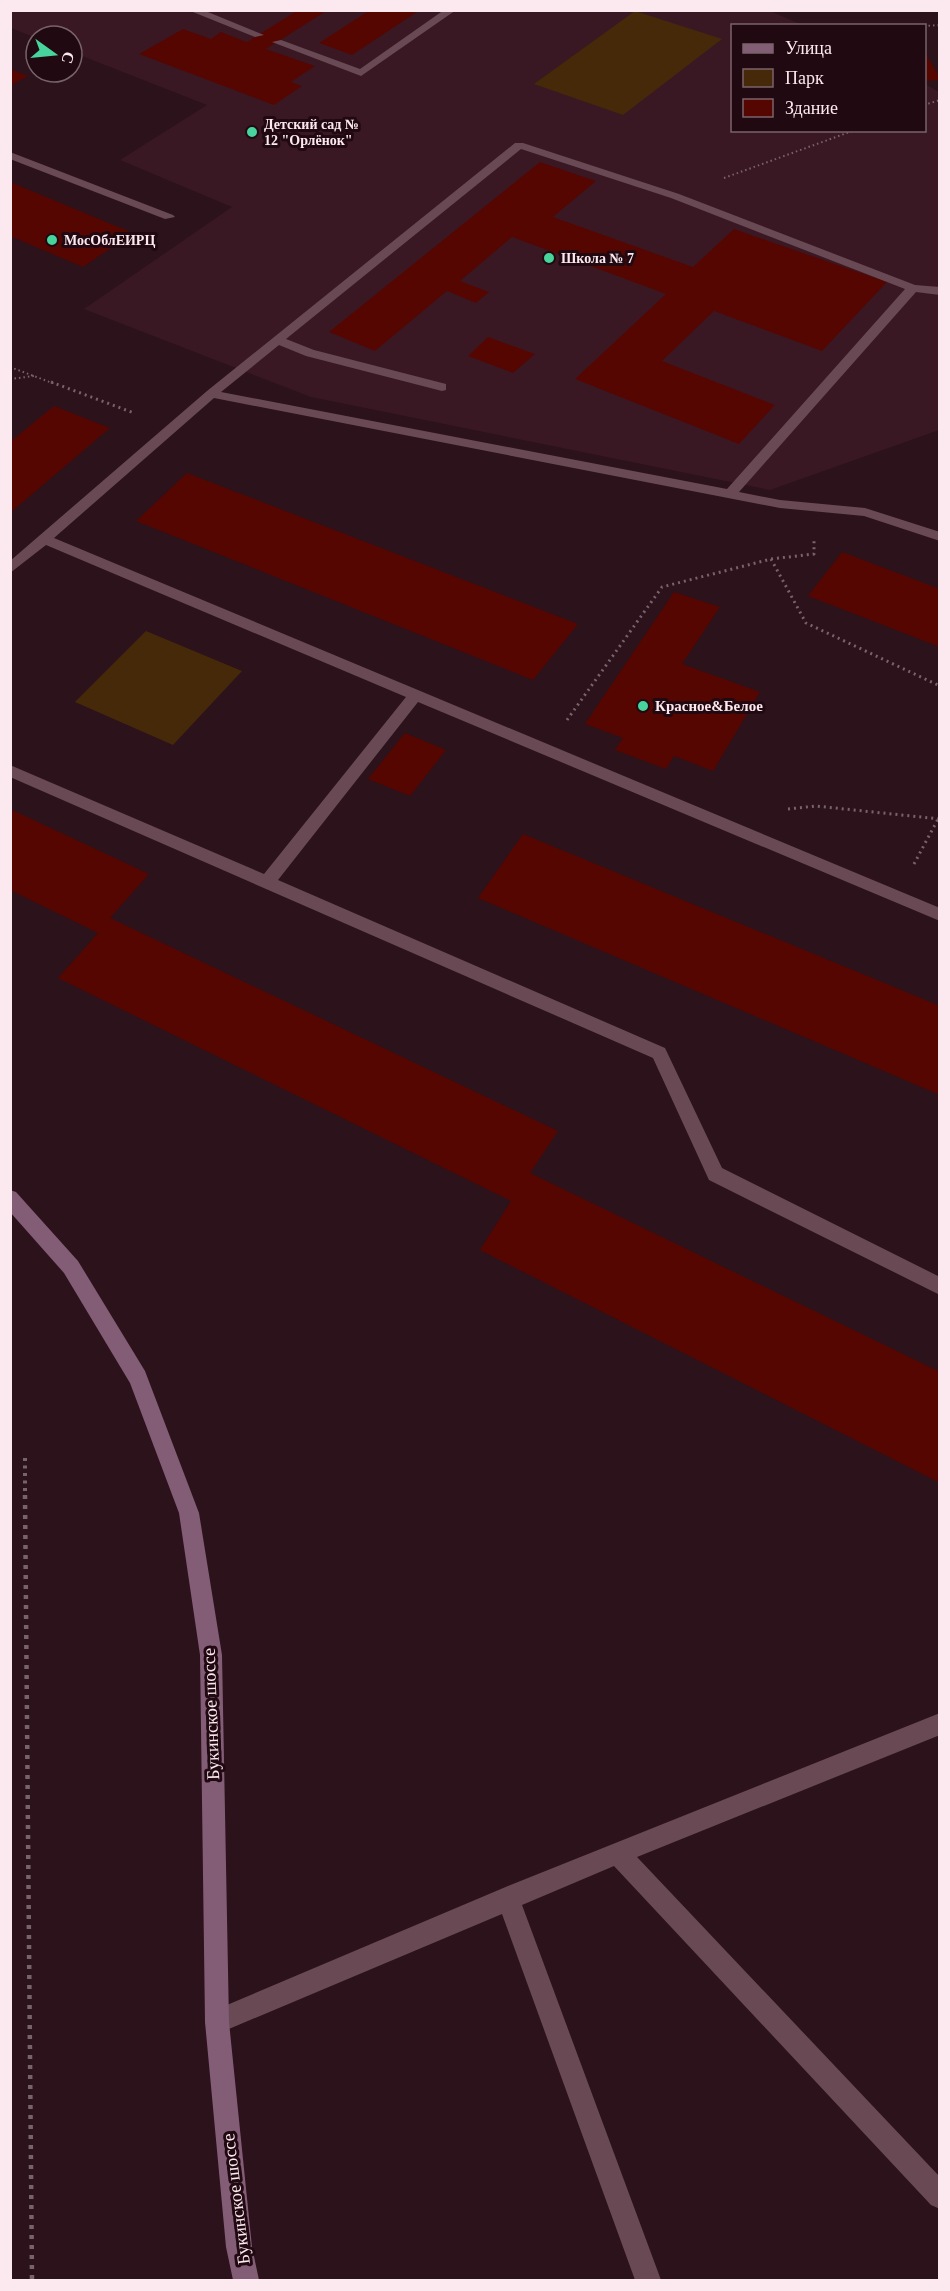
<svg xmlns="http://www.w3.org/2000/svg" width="950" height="2291" font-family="'Times New Roman',serif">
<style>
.built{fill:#391824}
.green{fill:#462909}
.building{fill:#560600}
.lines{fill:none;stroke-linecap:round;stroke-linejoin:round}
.path-far3{stroke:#79636b;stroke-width:2;stroke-dasharray:1.5 3;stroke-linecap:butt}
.path-far2{stroke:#79636b;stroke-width:3;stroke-dasharray:2 4;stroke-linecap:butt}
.path-far1{stroke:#79636b;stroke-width:4;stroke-dasharray:3 4.5;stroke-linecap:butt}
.path{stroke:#79636b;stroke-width:4.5;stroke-dasharray:4 6;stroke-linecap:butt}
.lane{fill:#694a54;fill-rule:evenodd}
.secondary{fill:#835c76;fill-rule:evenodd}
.poi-dot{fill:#48d49d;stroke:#210912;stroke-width:2}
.labels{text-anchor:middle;stroke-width:6;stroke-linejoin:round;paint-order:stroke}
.far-poi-label{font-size:14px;font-weight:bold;fill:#fce9ef;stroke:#210912;text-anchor:start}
.poi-label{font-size:15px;font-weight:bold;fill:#fce9ef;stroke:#210912;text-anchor:start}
.near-street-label{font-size:18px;fill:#fce9ef;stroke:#210912}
</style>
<rect width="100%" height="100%" fill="#2b121b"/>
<path class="built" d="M768 10 802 25 732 26V130H924L925 84 939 92V430L770 490 311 397 84 309 232 207 120 160 207 105 72 52V36H36V38L11 28 10 11Z"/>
<path class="green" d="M635 11 722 39 623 115 534 84Z
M146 631 242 671 173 745 75 702Z"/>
<path class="building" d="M298 10H328L266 49 315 66 291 82 302 86 274 105 139 54 183 29 211 39 221 32 247 42Z
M370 10H420L352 55 319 43Z
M924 51 940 78V80L924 81Z
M10 69 28 76 10 86Z
M540 162 596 181 553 217 693 267 734 229 887 282 822 351 714 311 662 361 775 405 739 444 575 379 666 294 512 237 460 281 489 292 476 303 447 291 375 351 329 332Z
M10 182 133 233 83 267 10 236Z
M488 337 535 354 513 373 468 356Z
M54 406 110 428 10 513V442Z
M187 473 578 624 533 680 136 521Z
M842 552 940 589V647L808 596Z
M674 592 720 607 682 664 760 692 713 771 674 756 666 769 615 750 623 738 585 724Z
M405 733 446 750 410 796 368 779Z
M10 809 149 874 110 918 558 1131 530 1173 940 1372V1483L480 1250 511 1201 58 978 98 933 10 890Z
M523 834 940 1006V1095L478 898Z"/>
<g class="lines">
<path class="path-far3" d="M924 26 940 25
M924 105 940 100
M724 178 855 130
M10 367 55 384
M10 379 34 376"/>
<path class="path-far2" d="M51 382 134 413
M771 559 806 623 940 686
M567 720 662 587 771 559 814 554V541
M788 809 816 806 940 819
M914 864 938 819"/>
<path class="path-far1" d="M25 1458V1496"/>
<path class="path" d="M25 1495 32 2280"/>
<path class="lane" d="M188 10H203L264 35 255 37Z
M444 10H456L361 76 272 42 281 40 360 69Z
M515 143H523L679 194 915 285 940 287V295L916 292 739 492 780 500 865 508 940 532V541L864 516 780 508 214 398 54 538 940 908V921L418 702 278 880 665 1048 722 1168 940 1277V1295L709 1180 653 1058 10 777V765L264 874 406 697 46 545 10 573V561L207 391ZM521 149 671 198 905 289 727 489 221 392 279 345 306 356 442 391 446 390V384L314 350 286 339Z
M10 152 173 215 175 217 165 219 10 159Z
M940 1713V1735L637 1857 940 2177V2209L931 2205 614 1866 522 1905 661 2280H635L502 1914 217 2034 208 2031 205 2022 208 2013 508 1886Z"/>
<path class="secondary" d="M10 1190 16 1192 78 1261 145 1371 199 1513 222 1655 229 2022 252 2247 259 2280H233L226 2247 205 2022 200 1655 179 1513 130 1383 64 1273 10 1212Z"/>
</g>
<g class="poi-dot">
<circle cx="252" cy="132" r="6"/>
<circle cx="52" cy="240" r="6"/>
<circle cx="549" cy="258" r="6"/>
<circle cx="643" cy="706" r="6"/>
</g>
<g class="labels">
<g class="far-poi-label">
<text x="264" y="129">Детский сад №<tspan x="264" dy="16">12 "Орлёнок"</tspan></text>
<text x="64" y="245">МосОблЕИРЦ</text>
<text x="561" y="263">Школа № 7</text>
</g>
<g class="poi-label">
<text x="655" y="711">Красное&amp;Белое</text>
</g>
<g class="near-street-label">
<text transform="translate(211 1714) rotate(-92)" y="6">Букинское шоссе</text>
<text transform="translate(236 2199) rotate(-97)" y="6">Букинское шоссе</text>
</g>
</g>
<rect width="950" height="2291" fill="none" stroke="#fce9ef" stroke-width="24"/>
<rect x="731" y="24" width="195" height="108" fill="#210912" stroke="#79636a" stroke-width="1.5"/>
<rect x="743" y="44" width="30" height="9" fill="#835c76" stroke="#79636a" stroke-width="1.5"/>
<text x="785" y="54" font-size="18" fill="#fce9ef">Улица</text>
<rect x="743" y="69" width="30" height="18" fill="#462909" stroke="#79636a" stroke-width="1.5"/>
<text x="785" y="84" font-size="18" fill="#fce9ef">Парк</text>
<rect x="743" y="99" width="30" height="18" fill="#560600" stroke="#79636a" stroke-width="1.5"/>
<text x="785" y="114" font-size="18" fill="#fce9ef">Здание</text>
<g transform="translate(54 54) rotate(105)"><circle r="28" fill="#210912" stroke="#79636a" stroke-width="1.5"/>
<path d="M0-4.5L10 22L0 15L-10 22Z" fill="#48d49d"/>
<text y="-9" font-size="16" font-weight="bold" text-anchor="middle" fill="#fce9ef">С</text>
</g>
</svg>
